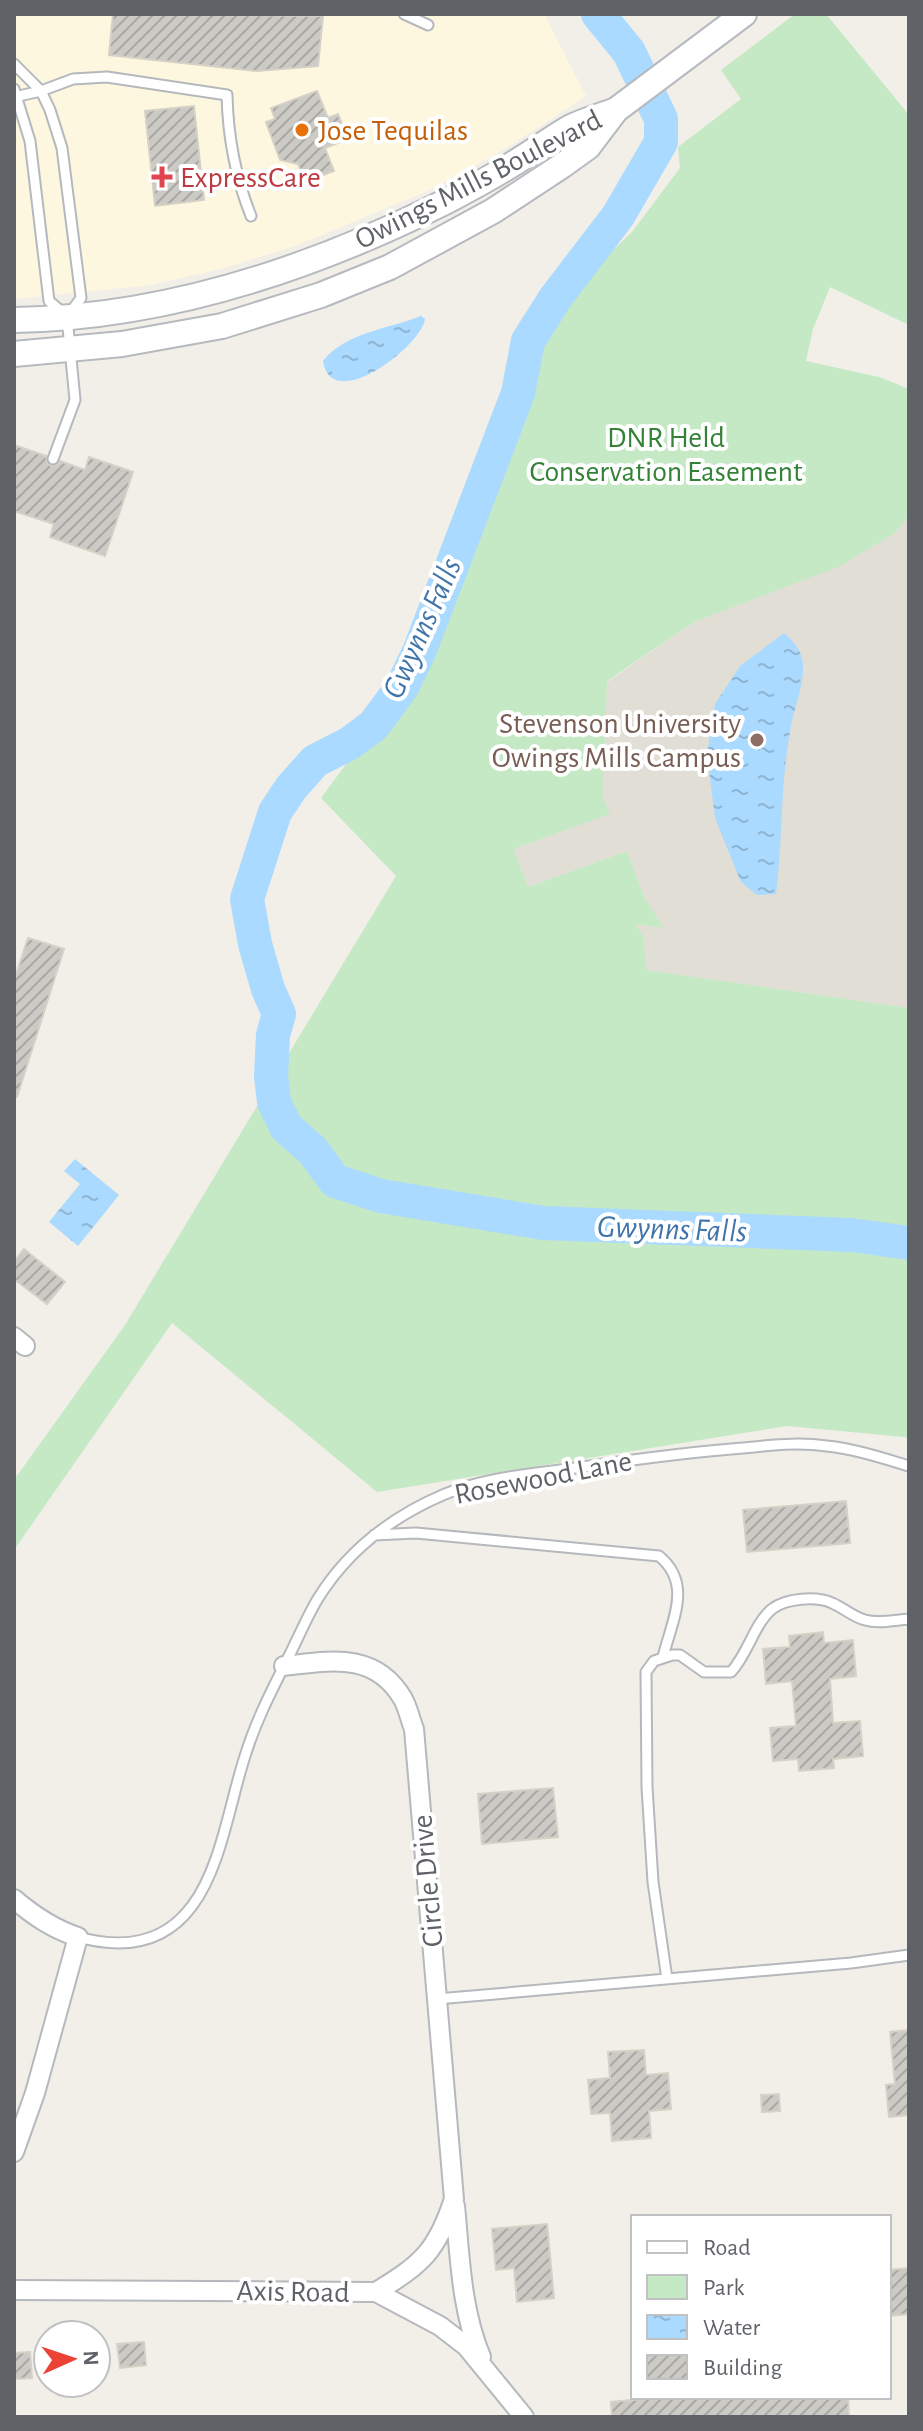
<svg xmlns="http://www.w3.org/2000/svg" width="923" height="2431" font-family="'Alegreya Sans',sans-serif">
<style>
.commercial{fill:#fef7e0}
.education{fill:#e1ded6}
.green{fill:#c5e8c5}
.water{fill:url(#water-ripples)}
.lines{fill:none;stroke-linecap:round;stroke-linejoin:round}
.river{stroke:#aadaff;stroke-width:34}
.building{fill:url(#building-hatch);stroke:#d6d1c6;stroke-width:2}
.lane-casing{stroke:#b5b8bc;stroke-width:13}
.street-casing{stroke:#b5b8bc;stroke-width:22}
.secondary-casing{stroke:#b6babf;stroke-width:28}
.lane{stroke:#fff;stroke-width:9}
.street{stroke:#fff;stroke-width:18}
.secondary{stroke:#fff;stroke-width:24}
.food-dot{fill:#e8710a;stroke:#fff;stroke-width:3}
.health-dot{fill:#e0444e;stroke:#fff;stroke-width:3}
.education-dot{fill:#8d6e63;stroke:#fff;stroke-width:3}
.labels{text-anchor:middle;stroke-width:8;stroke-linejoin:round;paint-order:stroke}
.food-label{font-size:30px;fill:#c56008;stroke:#fff;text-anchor:start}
.health-label{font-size:30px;fill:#be3a42;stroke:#fff;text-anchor:start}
.street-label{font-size:30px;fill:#5f6368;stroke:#fff}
.park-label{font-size:30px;fill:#348238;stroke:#fff}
.education-label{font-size:30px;fill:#785e54;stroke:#fff;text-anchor:end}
.water-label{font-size:32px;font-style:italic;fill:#4174aa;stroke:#fff}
</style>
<defs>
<pattern id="water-ripples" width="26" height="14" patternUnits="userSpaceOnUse" patternTransform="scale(2)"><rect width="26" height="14" fill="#aadaff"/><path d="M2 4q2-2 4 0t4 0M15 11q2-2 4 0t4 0" fill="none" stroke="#8eb4d2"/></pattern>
<pattern id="building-hatch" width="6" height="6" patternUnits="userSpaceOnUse" patternTransform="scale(2)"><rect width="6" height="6" fill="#cccac5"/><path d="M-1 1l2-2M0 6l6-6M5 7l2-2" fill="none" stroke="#a9a8a4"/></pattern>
</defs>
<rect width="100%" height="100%" fill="#f1efe8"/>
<path class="commercial" d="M14 14H544L586 96 505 149 430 190 295 246 224 268 151 285 14 299Z"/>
<path class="education" d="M909 515V1008L645 970 643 936 635 924 663 927 644 897 627 851 528 887 514 849 609 814 603 798 607 682 694 622 838 566 895 533Z"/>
<path class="green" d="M795 14H826L909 115V325L830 287 813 329 806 361 879 377 909 389V515L895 533 838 567 694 622 607 681 603 798 610 814 514 849 528 887 627 851 644 897 664 928 636 924 643 936 646 970 909 1008V1439L904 1437 787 1426 377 1492 172 1323 14 1550V1480L125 1325 396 876 321 798 386 710 433 630 504 420 517 343 632 232 680 168 678 147 741 99 721 70Z"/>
<path class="water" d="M421 316 425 319C421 347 331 415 323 361 346 332 389 329 421 316Z
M784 633C792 640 799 647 802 658 807 681 793 709 790 732 780 786 783 840 776 894L757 895 741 882 715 818 707 754 715 704 740 666Z
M75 1159 119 1195 78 1246 49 1222 80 1184 64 1171Z"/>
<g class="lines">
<path class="river" d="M598 14 629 52 661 119V142L618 216 556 297 528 341 518 393 419 652 402 687 374 725 350 743 315 761 291 788 275 812 247 899 255 944 268 989 279 1014 273 1035 271 1076 274 1102 286 1127 313 1151 335 1181 381 1196 543 1223 851 1235 909 1243"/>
</g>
<path class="building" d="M113 14 323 16 318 66 257 71 109 55Z
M317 91 328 118 338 114 348 139 325 148 334 171 305 182 298 164 280 160 266 122 275 119 271 108Z
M194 106 204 200 155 206 145 111Z
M14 445 46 456 47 463 51 466 57 465 60 461 85 470 89 457 133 472 105 556 50 537 54 524 14 511Z
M28 938 64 949 17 1097H14V981Z
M24 1249 65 1282 47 1304 14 1279V1262Z
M846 1501 850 1543 747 1552 743 1510Z
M823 1632 824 1643 853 1640 856 1676 830 1679 833 1723 860 1721 863 1756 833 1759 834 1768 799 1771 798 1759 773 1761 770 1728 796 1726 792 1681 766 1684 763 1649 790 1647 789 1636Z
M553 1788 558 1837 482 1844 478 1794Z
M909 2030V2115L889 2117 886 2085 895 2084 890 2032Z
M644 2050 646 2075 668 2073 671 2109 649 2111 651 2138 612 2141 610 2113 591 2114 588 2080 610 2078 608 2052Z
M779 2094 780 2111 762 2112 761 2095Z
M547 2224 554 2298 517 2302 514 2268 496 2270 492 2229Z
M909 2268V2314L889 2316V2270Z
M144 2342 146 2365 120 2368 117 2344Z
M30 2352 32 2378 14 2379V2353Z
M664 2397H848L849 2417H612L611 2402Z"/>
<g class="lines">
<g class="lane-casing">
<path id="lane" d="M404 14 428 25
M14 64 41 91 50 110 62 148 81 298 67 317 75 400 53 459
M14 89 30 141 49 301 62 312
M14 97 41 91 73 79 107 77 227 95C228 139 235 176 251 216
M374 1535 416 1533 659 1556C693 1584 672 1620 663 1657
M78 1937C122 1949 163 1945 192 1906 222 1866 230 1800 246 1753 257 1718 274 1686 290 1654 299 1636 307 1617 317 1600 347 1551 393 1516 445 1494 486 1477 532 1474 575 1468 631 1460 686 1452 743 1448 771 1445 799 1442 827 1446 855 1449 882 1458 909 1466
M667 1979 653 1882 647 1787 646 1672 654 1661 672 1655H680L704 1672H731C748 1654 754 1624 772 1609 786 1598 817 1596 832 1603 844 1608 853 1617 865 1620 879 1624 895 1620 909 1619
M437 1999 851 1963 909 1955"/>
</g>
<g class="street-casing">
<path id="street" d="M14 1337 25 1346
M284 1666C330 1661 375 1651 403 1699 408 1708 410 1719 414 1729L454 2199C437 2251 422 2264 376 2292
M14 1899C34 1916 53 1929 78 1937L35 2093 14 2152
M455 2206C460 2257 461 2309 481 2357
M14 2290 376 2292 440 2326 466 2346 524 2417"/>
</g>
<g class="secondary-casing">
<path id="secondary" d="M14 320C163 318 313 268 445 202 470 189 496 175 519 160 536 150 553 137 571 127 585 120 601 116 616 110
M14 354 122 344 222 326 321 295 390 267 493 211 563 165 588 147 616 110 744 14"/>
</g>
<use href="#lane" class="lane"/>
<use href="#street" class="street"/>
<use href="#secondary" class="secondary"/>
</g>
<circle class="food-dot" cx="302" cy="130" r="8"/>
<path class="health-dot" d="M158 165h8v8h8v8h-8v8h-8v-8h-8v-8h8z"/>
<circle class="education-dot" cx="757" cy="740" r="8"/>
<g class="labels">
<g class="food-label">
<text x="318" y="140">Jose Tequilas</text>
</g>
<g class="health-label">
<text x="180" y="187">ExpressCare</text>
</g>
<g class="street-label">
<text transform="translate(478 179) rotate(-27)" y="10">Owings Mills Boulevard</text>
<text transform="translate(543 1477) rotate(-11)" y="10">Rosewood Lane</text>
<text transform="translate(427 1881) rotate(-95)" y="10">Circle Drive</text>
<text transform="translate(293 2291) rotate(1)" y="10">Axis Road</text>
</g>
<g class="park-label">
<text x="666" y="447">DNR Held<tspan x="666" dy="34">Conservation Easement</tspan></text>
</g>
<g class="education-label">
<text x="741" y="733">Stevenson University<tspan x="741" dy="34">Owings Mills Campus</tspan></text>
</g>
<g class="water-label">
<text transform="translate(421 628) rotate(-66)" y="11">Gwynns Falls</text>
<text transform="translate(672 1228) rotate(2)" y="11">Gwynns Falls</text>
</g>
</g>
<rect width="923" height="2431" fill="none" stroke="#5f6368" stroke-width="32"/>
<rect x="631" y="2215" width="260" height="184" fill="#ffffff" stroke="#bfc1c3" stroke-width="2"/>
<rect x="647" y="2241" width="40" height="12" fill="#ffffff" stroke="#bfc1c3" stroke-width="2"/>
<text x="703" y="2255" font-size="24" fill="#5f6368">Road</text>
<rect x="647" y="2275" width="40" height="24" fill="#c5e8c5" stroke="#bfc1c3" stroke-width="2"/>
<text x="703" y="2295" font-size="24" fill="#5f6368">Park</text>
<rect x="647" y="2315" width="40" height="24" fill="url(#water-ripples)" stroke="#bfc1c3" stroke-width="2"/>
<text x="703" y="2335" font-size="24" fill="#5f6368">Water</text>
<rect x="647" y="2355" width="40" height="24" fill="url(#building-hatch)" stroke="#bfc1c3" stroke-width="2"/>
<text x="703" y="2375" font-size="24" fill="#5f6368">Building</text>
<g transform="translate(72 2359) rotate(87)"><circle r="38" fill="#ffffff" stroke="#bfc1c3" stroke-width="2"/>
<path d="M0-6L14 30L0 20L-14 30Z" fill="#ea4335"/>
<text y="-12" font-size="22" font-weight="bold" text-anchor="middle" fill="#5f6368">N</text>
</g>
</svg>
